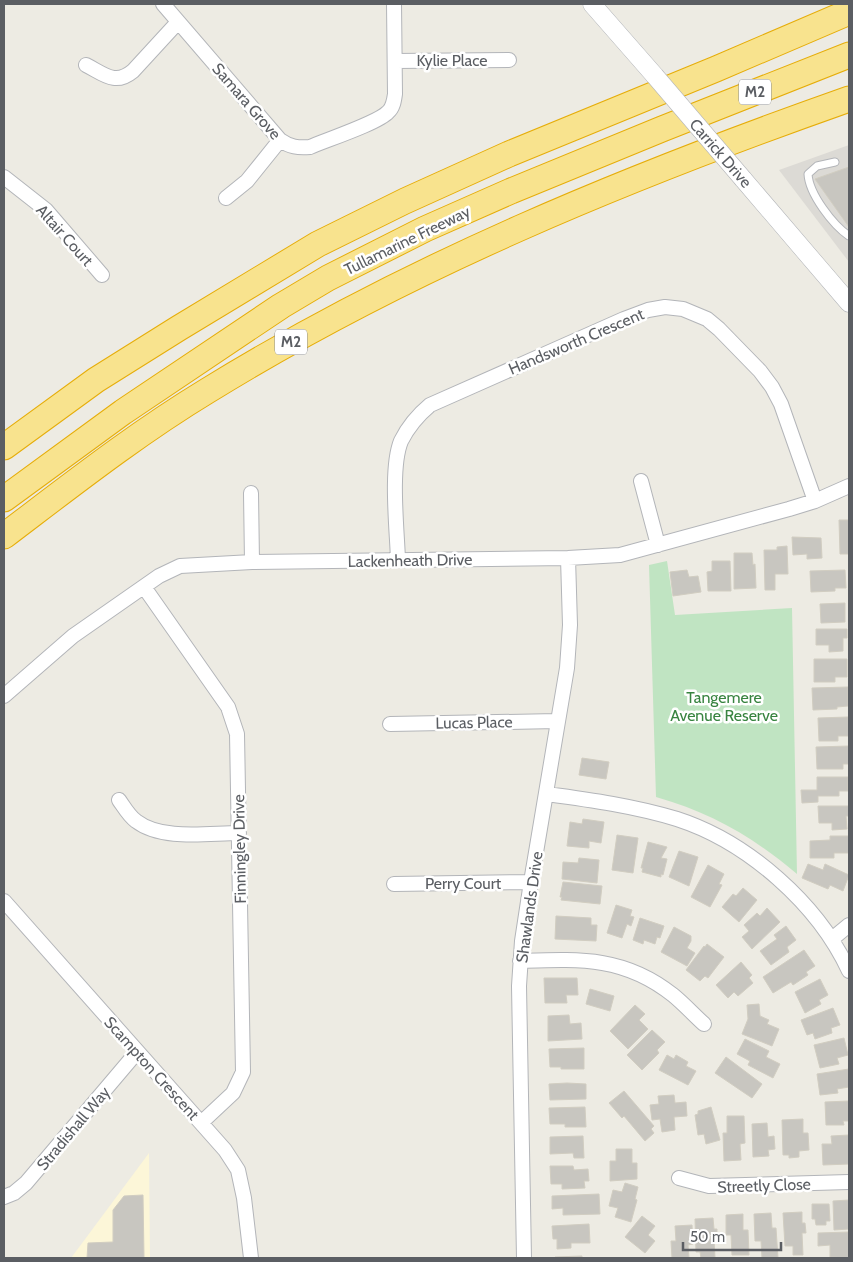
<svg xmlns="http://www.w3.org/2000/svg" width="853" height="1262" font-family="Cabin,sans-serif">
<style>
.commercial{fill:#fcf6d8}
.industrial{fill:#dcdad5}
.green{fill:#c0e4c2}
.building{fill:#c8c6c0;stroke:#d1cdc1}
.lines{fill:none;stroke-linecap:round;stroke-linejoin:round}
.service-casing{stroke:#b3b5b9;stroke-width:9}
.minor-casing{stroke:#b3b5b9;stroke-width:16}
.tertiary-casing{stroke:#b3b5b9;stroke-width:19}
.motorway-casing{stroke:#e6ad09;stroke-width:27}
.service{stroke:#fff;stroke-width:7}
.minor{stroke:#fff;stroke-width:14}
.tertiary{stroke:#fff;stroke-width:18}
.motorway{stroke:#f8e38e;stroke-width:25}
.tertiary-bridge-casing{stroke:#b3b5b9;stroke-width:19;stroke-linecap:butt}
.tertiary-bridge{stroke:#fff;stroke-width:18}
.labels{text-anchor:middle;stroke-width:5;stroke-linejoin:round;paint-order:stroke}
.shield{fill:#fff;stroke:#8c8e92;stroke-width:1}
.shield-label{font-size:15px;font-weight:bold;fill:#5b5e63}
.street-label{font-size:16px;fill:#5b5e63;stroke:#fff}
.park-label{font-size:16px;fill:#388440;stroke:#fff}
</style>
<rect width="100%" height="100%" fill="#edebe3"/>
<path class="commercial" d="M149 1153 150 1258H71Z"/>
<path class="industrial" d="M849 145V262L779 170Z"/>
<path class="green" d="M667 561 675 615 792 608 797 874C753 837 712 813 656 797L649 565Z"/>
<path class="building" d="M849 167V227L815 179Z
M839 520H849V554H840Z
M792 537 821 538 822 558 807 559V554L793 555Z
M787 546 788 574H775V590H765L764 550H777V547Z
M734 553H752L753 565 755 564 756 588 734 589Z
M712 561H730L731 591H708L707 572 712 571Z
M687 570 689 577 698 576 701 592 673 596 670 572Z
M845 570 846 588H835V591L811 592 810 571Z
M845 603V622L821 623 820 604Z
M816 629H847V638H843V651L829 652V645H816Z
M814 659H847V677H835V682H814Z
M848 687V706L837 707V709L813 710 812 688Z
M848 717 849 736H838V741H819L818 718Z
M849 746V764H843V769H817L816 747Z
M582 758 609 762 606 779 579 775Z
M817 777H848V791H839V796H818V802L802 803 801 790H817Z
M818 806H849V816H846L847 829 832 830V823H819Z
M583 819 604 822 601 843 589 841V848L567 846 570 822 582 824Z
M617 835 638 838 633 873 612 870Z
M830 836H849V853H834V858H810V841L830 840Z
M648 842 667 847 661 858 667 859 663 875 661 874V877L642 872 643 868H641Z
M679 851 698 857 689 886 669 877Z
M579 858 599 860 597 883 562 879 563 862 578 863Z
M808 864 823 870 825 864 849 875 843 891 830 885 828 889 802 878Z
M708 865 724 874 719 884 722 885 710 907 691 897Z
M563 882 602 886 600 904 561 900 562 897H560Z
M743 888 757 900 739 922 722 907 733 894 736 896Z
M616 905 632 910 630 916 634 917 631 926 627 924 622 938 607 933Z
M767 908 780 922 752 949 742 937 749 931 744 925 757 913 760 916Z
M556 916 591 918V925H597L596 941 555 939Z
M640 918 664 926 660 938 657 937 655 944 644 940 643 944 633 940Z
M786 926 796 940 787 947 789 952 771 965 760 951 777 939 774 935Z
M674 927 691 936V941L687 948 695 953 687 966 661 952Z
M707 944 724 957 708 978 705 976 700 981 686 970 704 946 705 947Z
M804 950 815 966 806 972 808 975 793 985 791 982 773 993 763 977Z
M741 962 752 975 749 978 753 983 738 996 734 992 728 998 716 985Z
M544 978H577L578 995H566L567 1003H545Z
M820 979 828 995 819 1000 821 1004 805 1013 795 992Z
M590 989 614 996 610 1011 586 1004Z
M759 1004 760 1016 769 1020 767 1024 779 1029 772 1046 742 1034 748 1019 747 1005Z
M635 1005 645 1014 639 1020 648 1029 628 1049 610 1031Z
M833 1008 840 1025 831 1028 832 1033 815 1039 813 1033 807 1035 801 1020Z
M569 1015 570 1024 581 1023 582 1039 548 1041V1016Z
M652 1030 665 1042 657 1050 659 1053 642 1070 627 1055Z
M844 1038 848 1055 837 1058 839 1064 820 1068 814 1045Z
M745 1039 769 1051 766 1057 780 1064 773 1078 748 1065 750 1061 737 1054Z
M584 1048V1069H561V1067H550L549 1049Z
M667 1055 674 1059 676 1055 688 1062 686 1066 696 1071 688 1085 659 1070Z
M726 1057 762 1084 752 1098 715 1073Z
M849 1069V1087L837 1089 838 1093 820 1095 817 1074Z
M567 1083 586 1084V1099L550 1100 549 1084Z
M624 1091 654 1126 651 1129 654 1133 645 1141 624 1116 622 1118 609 1103Z
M674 1095 675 1103 686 1102 687 1116 674 1117 675 1130 662 1132 660 1119 652 1120 650 1105 659 1104 658 1096Z
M849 1101V1121H843L844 1125H826L825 1102Z
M585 1107 586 1127H565V1124H550L549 1108Z
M711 1107 720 1140 706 1144 704 1134 698 1135 695 1115 698 1114V1111Z
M727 1116H744L745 1143 740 1144 741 1160 724 1161 723 1133H727Z
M803 1119V1133H808L809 1150 799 1151V1157L789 1158V1155H783L782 1120Z
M767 1123 768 1137 774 1136 775 1149 768 1150 769 1156 753 1157 752 1124Z
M849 1135V1164L823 1165 822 1144H832L831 1136Z
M583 1136 584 1158H574L573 1153 550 1154V1137Z
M616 1149H632V1163H637V1179L610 1181V1161H616Z
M550 1166H573L574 1170 588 1169 589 1181H584L585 1188 562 1189V1184H551Z
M625 1183 638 1187 635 1199 637 1200 631 1222 615 1217 618 1208 609 1206 613 1190 622 1192Z
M599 1194 600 1214 563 1215V1208L552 1209V1196Z
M143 1195 144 1258H87L88 1243 113 1242V1210L124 1196Z
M849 1200V1229L834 1230 833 1201Z
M812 1204H829L830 1221H826V1225H816L815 1219H812Z
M802 1212V1223H805L806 1233H802L803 1255H793V1246H785L783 1213Z
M771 1213 772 1228H776L778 1258H762L761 1241H755L754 1214Z
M743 1214V1230H748L749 1255H732L731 1235H726V1215Z
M642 1216 655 1226 648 1235 655 1241 645 1253 625 1237Z
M713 1218 714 1229H717V1239H714L715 1258H701L700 1252H696L695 1219Z
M589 1224 590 1243H571V1248L557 1249V1239H553L552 1226Z
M692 1225 693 1244 688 1245 689 1258H672L671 1241H676L675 1226Z
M849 1232V1258L830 1257V1245L818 1246V1233Z
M582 1256V1258H555V1257Z"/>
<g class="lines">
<g class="service-casing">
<path id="service" d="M835 162 817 166 808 174C809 194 833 225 849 236"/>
</g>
<g class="minor-casing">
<path id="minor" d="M163 4 280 140C290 147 298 148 310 147 326 140 378 123 388 112 393 108 394 101 395 94L394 4
M395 61 509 60
M86 65C104 74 115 86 133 71L178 22
M4 177 46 210 102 275
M226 198 247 181 280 140
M641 481 658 545
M251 493 252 562
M398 560C397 529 390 468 401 441 408 427 418 415 430 405L624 319 648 310 665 307 683 309 707 319 719 329 760 371 772 387 781 404 815 501
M144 587 228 707 237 734 243 1072 233 1093 202 1122
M4 696 73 636 159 576 180 566 252 562 568 558 620 555 789 509 815 501 849 486
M390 724 557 721
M547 794C591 800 634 806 677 819 748 842 818 904 849 971
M119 800C124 807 129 816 136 821 162 841 208 833 239 833
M394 884 531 882
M4 901 225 1150 238 1170 244 1198 251 1258
M832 939 849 925
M520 961C579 959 624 956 673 995 684 1004 694 1015 704 1024
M679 1178 709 1186 849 1182
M4 1197 14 1193 26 1183 137 1052
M524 1258 519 986 522 941 531 882 567 668 570 625 568 558"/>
</g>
<g class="tertiary-casing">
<path id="tertiary" d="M592 4 655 76
M743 179 849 303"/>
</g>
<g class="motorway-casing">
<path id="motorway" d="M4 447 96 380 179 328 318 244 405 201 509 154 716 69 849 12
M4 499 123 412 281 306 328 278 425 229 511 191 662 129 849 55
M4 536C70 486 136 434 207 391 408 267 628 177 849 99"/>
</g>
<use href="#service" class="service"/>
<use href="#minor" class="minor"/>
<use href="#tertiary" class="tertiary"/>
<use href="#motorway" class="motorway"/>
<g class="tertiary-bridge-casing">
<path id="tertiary-bridge" d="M655 76 743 179"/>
</g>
<use href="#tertiary-bridge" class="tertiary-bridge"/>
</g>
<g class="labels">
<g class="shield">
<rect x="739" y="79.5" width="32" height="25" rx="4"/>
<rect x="275" y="329.5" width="32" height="25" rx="4"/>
</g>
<g class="shield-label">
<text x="755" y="97">M2</text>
<text x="291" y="347">M2</text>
</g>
<g class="street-label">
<text x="452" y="66">Kylie Place</text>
<text transform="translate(247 101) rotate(49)" y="6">Samara Grove</text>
<text transform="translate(721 153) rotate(49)" y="6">Carrick Drive</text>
<text transform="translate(65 235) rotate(48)" y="6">Altair Court</text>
<text transform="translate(407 240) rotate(-26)" y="6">Tullamarine Freeway</text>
<text transform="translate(576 341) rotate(-23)" y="6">Handsworth Crescent</text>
<text transform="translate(410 560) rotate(-1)" y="6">Lackenheath Drive</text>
<text transform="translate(474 722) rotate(-1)" y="6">Lucas Place</text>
<text transform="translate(239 849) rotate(-91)" y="6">Finningley Drive</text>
<text x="463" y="889">Perry Court</text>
<text transform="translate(529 907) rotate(-82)" y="6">Shawlands Drive</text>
<text transform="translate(152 1068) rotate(48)" y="6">Scampton Crescent</text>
<text transform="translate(73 1128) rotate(-50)" y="6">Stradishall Way</text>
<text transform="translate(764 1185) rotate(-2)" y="6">Streetly Close</text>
</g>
<g class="park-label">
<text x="724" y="703">Tangemere<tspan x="724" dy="18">Avenue Reserve</tspan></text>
</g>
</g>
<rect width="853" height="1262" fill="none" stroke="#5b5e63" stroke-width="10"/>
<path d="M683 1242v8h98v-8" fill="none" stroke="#5b5e63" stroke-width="2.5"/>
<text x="690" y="1242" font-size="15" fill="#5b5e63" stroke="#ffffff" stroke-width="4" paint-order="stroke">50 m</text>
</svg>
